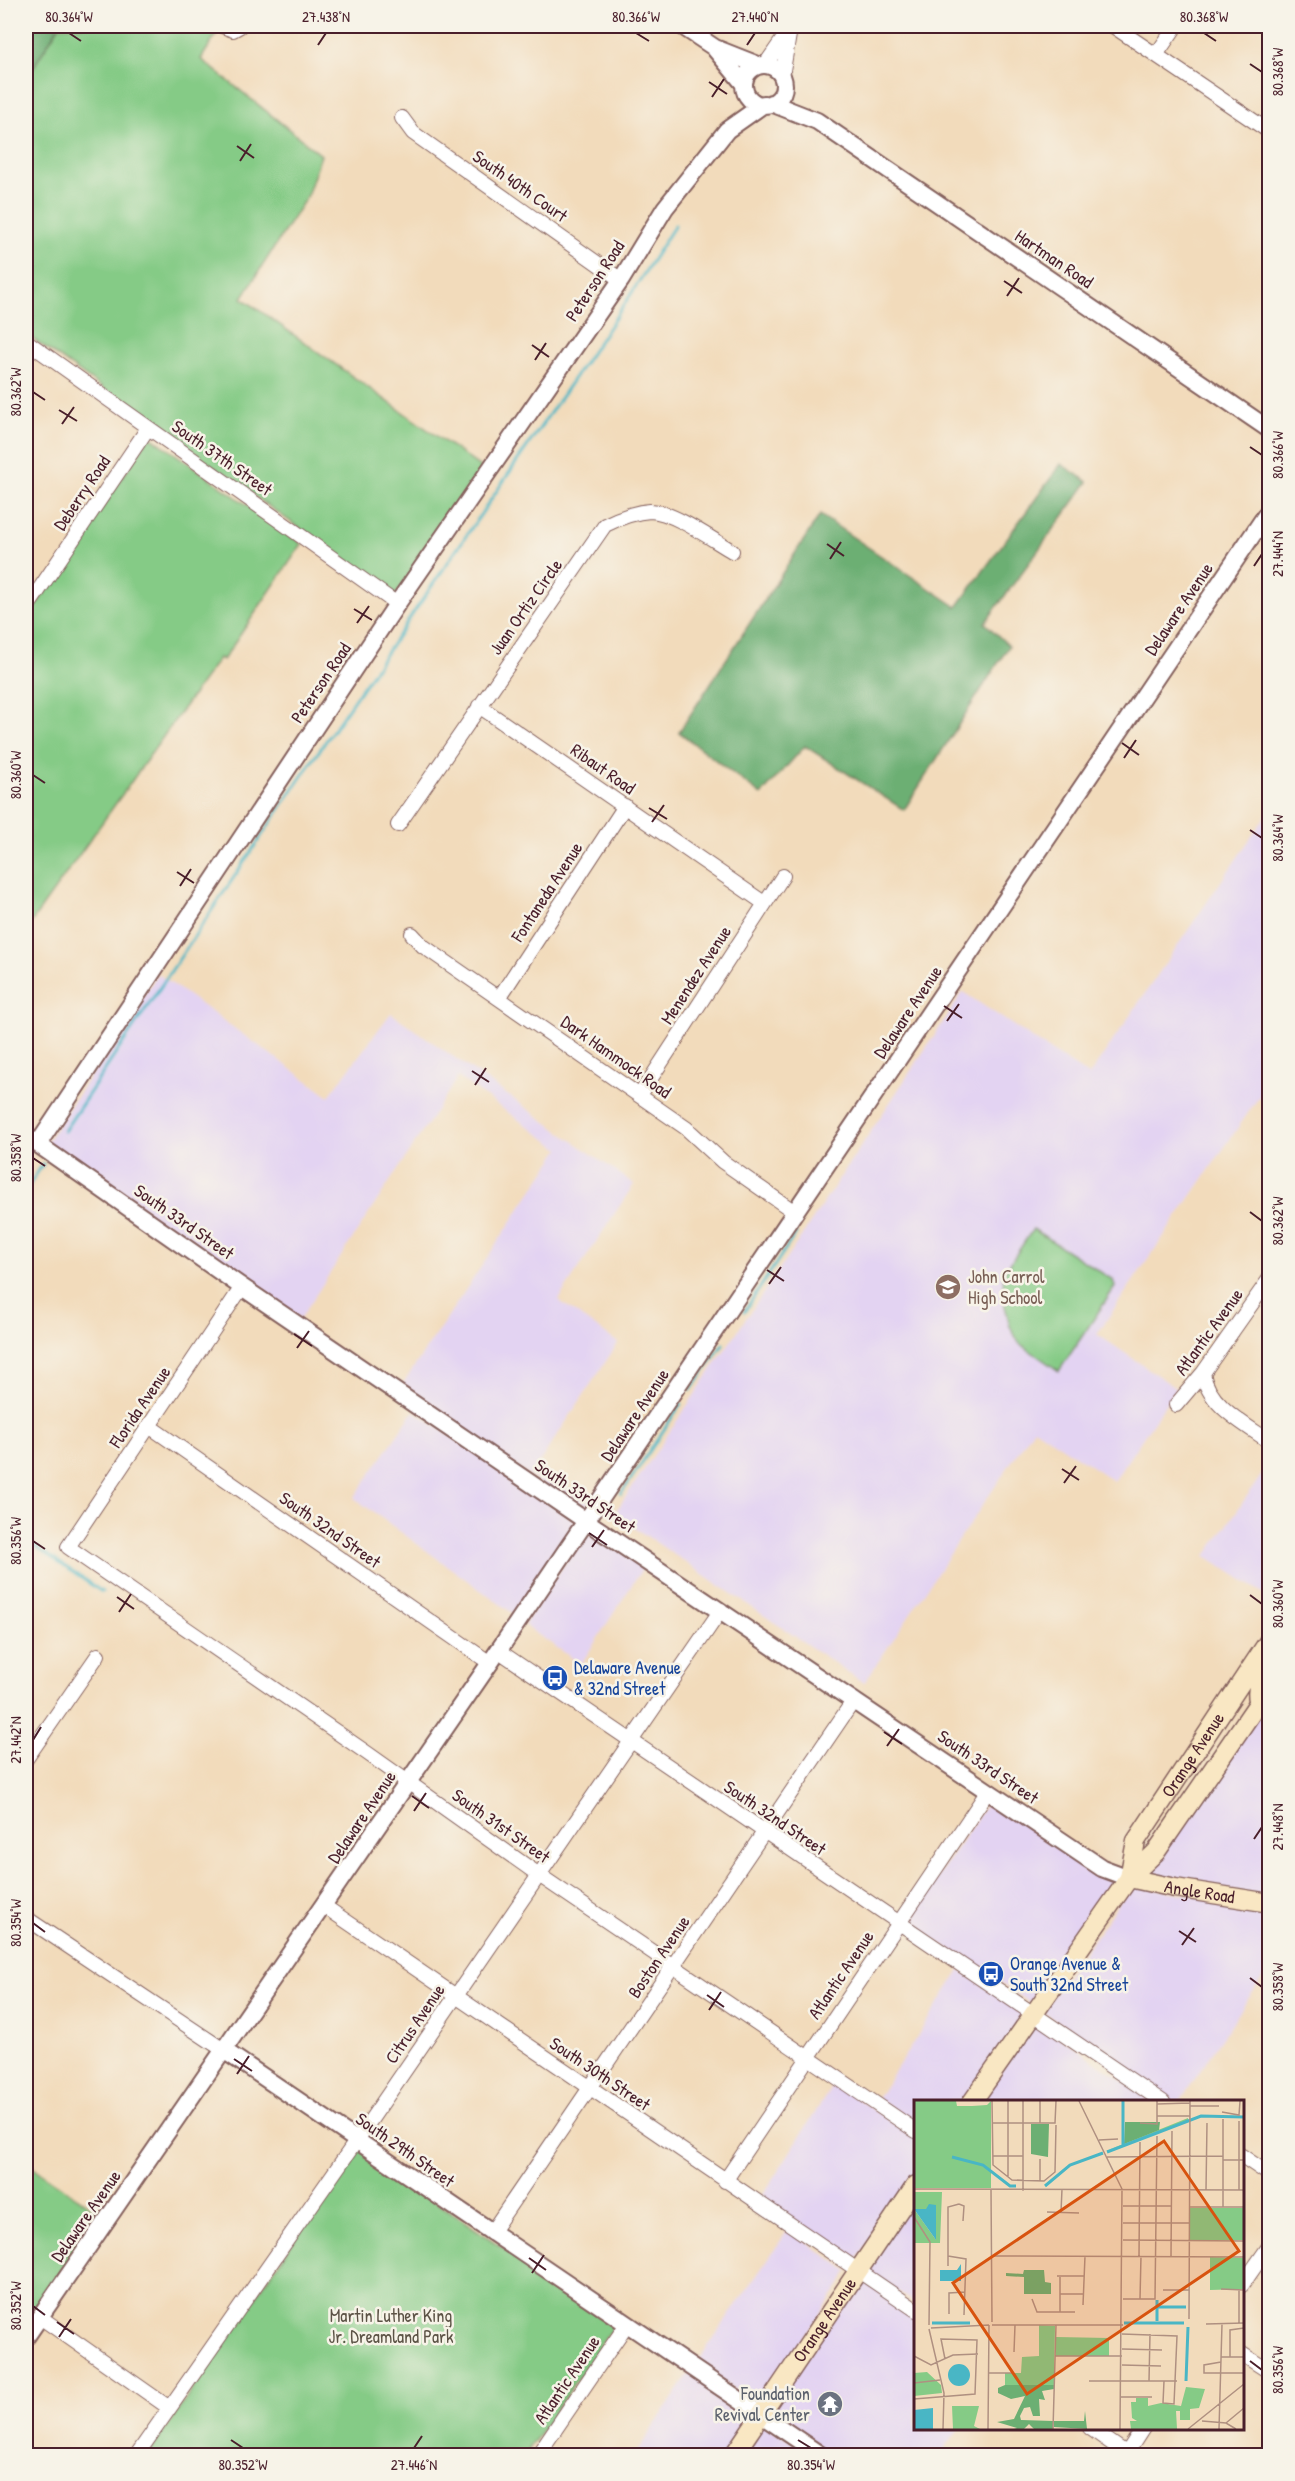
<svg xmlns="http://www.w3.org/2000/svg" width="1295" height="2481" font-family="'Patrick Hand',sans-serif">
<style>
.built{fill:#e3d3f2}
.green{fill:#85cb86;stroke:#687558;stroke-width:1.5}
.forest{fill:#6caf73;stroke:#5b674f;stroke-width:1.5}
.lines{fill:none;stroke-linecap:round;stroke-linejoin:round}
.stream{stroke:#49b6c5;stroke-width:3}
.minor-casing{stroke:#85615d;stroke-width:16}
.tertiary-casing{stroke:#85615d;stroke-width:20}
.secondary-casing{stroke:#85615d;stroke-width:21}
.minor{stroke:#fff;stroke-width:14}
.tertiary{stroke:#fff;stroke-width:16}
.secondary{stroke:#f9e7c3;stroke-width:18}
.ticks{fill:none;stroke:#4a1f2b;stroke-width:2}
.labels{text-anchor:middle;stroke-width:5;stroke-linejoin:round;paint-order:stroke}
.street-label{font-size:18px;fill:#4a1f2b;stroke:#f7f3e8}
.education-label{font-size:18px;fill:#785e54;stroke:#f7f3e8;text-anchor:start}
.transit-label{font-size:18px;fill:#164399;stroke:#f7f3e8;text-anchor:start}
.park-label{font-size:18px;fill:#5c5346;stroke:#f7f3e8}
.worship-label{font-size:18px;fill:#5b616d;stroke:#f7f3e8;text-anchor:end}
.inset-river{fill:none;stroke:#49b6c5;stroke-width:3}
.inset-road{fill:none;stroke:#af9081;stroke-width:1.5}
.view{fill:#d8530f;fill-opacity:0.15;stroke:#d8530f;stroke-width:3}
.inset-edge{fill:none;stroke:#4a1f2b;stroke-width:3}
.neatline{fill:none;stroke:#4a1f2b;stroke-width:2}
.ticks-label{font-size:15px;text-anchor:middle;fill:#4a1f2b}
</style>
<rect width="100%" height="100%" fill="#f7f3e8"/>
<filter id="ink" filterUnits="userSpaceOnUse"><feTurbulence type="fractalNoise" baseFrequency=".0167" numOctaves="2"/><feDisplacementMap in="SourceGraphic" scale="12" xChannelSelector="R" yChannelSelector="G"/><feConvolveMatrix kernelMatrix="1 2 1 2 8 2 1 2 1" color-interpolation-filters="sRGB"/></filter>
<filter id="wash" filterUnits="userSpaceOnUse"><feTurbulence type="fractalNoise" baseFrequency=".008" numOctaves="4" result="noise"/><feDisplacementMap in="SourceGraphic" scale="24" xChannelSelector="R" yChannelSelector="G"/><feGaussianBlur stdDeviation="1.35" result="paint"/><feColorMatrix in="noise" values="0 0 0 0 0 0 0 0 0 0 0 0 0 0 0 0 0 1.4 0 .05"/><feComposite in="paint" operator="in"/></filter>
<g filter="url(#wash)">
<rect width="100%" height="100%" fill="#f2dbbb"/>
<path class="built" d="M1269 811V1082L1097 1334 1176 1388 1114 1481 1034 1428 864 1683 614 1514 799 1240 963 992 1089 1076Z
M158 974 329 1096 391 1013 634 1184 558 1300 618 1343 534 1470 592 1502 584 1513 400 1388 560 1149 458 1077 300 1319 46 1143Z
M414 1411 577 1522 515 1615 354 1498Z
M1265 1470 1270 1473 1269 1597 1206 1556Z
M588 1529 644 1566 581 1664 524 1625Z
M1269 1697V1898L1141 1875Z
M990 1799 1120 1880 1032 2004 907 1922Z
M1132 1885 1269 1909V1968L1180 2101H1173L1042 2011Z
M960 1970 1025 2013 965 2101 916 2102 915 2124 877 2099Z
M1036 2020 1153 2102H980Z
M834 2083 915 2138V2174L855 2262 761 2198Z
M915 2196V2303L865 2269Z
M788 2230 849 2271 759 2406 696 2364Z
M859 2278 915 2316 916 2428 959 2429 941 2455H831L769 2413Z
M690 2373 753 2415 725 2455 634 2456Z
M763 2422 812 2456H740Z"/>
<path class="green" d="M59 26H216L219 30 201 59 321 155 307 196 242 298 483 469 395 596 26 334V79Z
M150 436 302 544 223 660 219 658 26 930V620Z
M1033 1229 1113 1280 1115 1287 1059 1371 1019 1343 1010 1326 1005 1306 1003 1274Z
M357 2148 615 2324 525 2455 147 2456Z
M26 2163 103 2215 26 2327Z"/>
<path class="forest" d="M26 26H59L26 79Z
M1061 464 1088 482 985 623 1009 646 904 810 805 746 761 795 679 732 820 515 957 607Z"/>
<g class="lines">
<path class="stream" d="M64 1131 293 789 624 305 675 225
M26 1190 43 1164
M744 1312 796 1233
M691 1390 723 1344
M621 1494 681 1404
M26 1540 102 1592"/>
</g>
</g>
<g filter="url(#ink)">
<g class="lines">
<g class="minor-casing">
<path id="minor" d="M222 26 233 30 240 26
M1113 26 1270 132
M1156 55 1176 26
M765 65 788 32
M782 76 790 29
M402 118 413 133 621 280
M26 341 397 604
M26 609 148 428
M479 706 764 903
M398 825 605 525C619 518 634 512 650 511 672 511 713 540 732 551
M412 934 423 946 686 1128 723 1162 796 1213
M499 998 625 806
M640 1095 783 876
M242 1287 68 1547 367 1753 539 1875 916 2131
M1203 1373C1208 1406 1245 1424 1270 1442
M1176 1405 1203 1373 1270 1278
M149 1426 490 1663
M499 1651 1163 2102
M26 1759 98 1655
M324 1906 916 2310
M26 1918 225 2051
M1242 2156 1270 2175
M725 2181 988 1791
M491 2233 854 1700
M1242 2285 1270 2245
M40 2317 168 2407
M1242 2354 1270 2372
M1090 2428 1130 2456
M136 2456 357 2140 721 1610
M537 2456 627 2324
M1125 2456 1143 2428"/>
</g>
<g class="tertiary-casing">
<path id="tertiary" d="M682 26 715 48 758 65
M715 49 744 84
M744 85a20 20 0 1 1 40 0a20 20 0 1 1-40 0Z
M771 103 817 121 1270 430
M26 1136 242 1287 586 1521 1102 1868 1129 1878
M38 1144 397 604 621 280 665 208 727 130 764 104
M225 2051 822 2456
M26 2337 490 1663 1270 509"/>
</g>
<g class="secondary-casing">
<g id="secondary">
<path d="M1258 1700C1255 1685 1262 1675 1270 1663"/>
<path id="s1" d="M1129 1878 1136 1841 1270 1639"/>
<path id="s2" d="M1129 1878 1175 1888 1270 1903"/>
<path d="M972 2102 1129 1878 1156 1852 1270 1686"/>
<path id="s3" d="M733 2456 916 2185"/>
</g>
</g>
<use href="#minor" class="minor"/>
<use href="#tertiary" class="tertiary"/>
<use href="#secondary" class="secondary"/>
</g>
</g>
<path class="ticks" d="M69 33 81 41M636 33 649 41M1204 33 1216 41M318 45 326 33M747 45 755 33M1250 64 1262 72M709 82 727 94M712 97 724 79M237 146 254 158M240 161 251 144M1004 281 1022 293M1007 296 1019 278M532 345 549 357M535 360 546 343M33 392 45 400M59 410 77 421M62 424 74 407M1250 447 1262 455M827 544 844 556M830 559 841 542M1254 566 1262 554M354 609 372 620M357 623 369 606M1122 743 1139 755M1124 758 1136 740M33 775 45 783M649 808 667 819M652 822 664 805M1250 830 1262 838M177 872 194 883M180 886 191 869M944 1006 962 1018M947 1021 959 1004M472 1071 489 1082M475 1085 486 1068M33 1158 45 1166M1250 1212 1262 1221M767 1270 784 1281M769 1284 781 1267M294 1334 312 1346M297 1348 309 1331M1062 1469 1079 1480M1064 1483 1076 1466M589 1533 607 1545M33 1541 45 1549M592 1547 604 1530M1250 1595 1262 1604M117 1597 134 1609M119 1612 131 1594M884 1732 902 1744M33 1740 41 1727M887 1746 899 1729M412 1796 429 1808M414 1811 426 1793M1254 1839 1262 1827M33 1923 45 1932M1179 1931 1196 1942M1182 1945 1194 1928M1250 1978 1262 1987M707 1995 724 2007M709 2010 721 1992M234 2059 252 2071M237 2074 249 2056M529 2258 546 2270M532 2273 544 2255M33 2306 45 2315M57 2322 74 2334M59 2337 71 2319M1250 2361 1262 2370M231 2440 243 2448M798 2440 811 2448M414 2448 422 2436"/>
<defs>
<g id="school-disc" transform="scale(1.35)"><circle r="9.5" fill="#8d6e63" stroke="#f7f3e8"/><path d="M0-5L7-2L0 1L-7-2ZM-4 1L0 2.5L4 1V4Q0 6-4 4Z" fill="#fff"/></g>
<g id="bus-disc" transform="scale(1.35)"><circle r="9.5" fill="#1a4fb4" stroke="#f7f3e8"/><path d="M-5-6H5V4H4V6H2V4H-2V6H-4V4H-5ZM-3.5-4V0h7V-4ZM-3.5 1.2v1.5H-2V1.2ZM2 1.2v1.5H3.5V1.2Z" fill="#fff"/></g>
<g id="temple-disc" transform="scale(1.35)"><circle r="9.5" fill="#6b7280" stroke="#f7f3e8"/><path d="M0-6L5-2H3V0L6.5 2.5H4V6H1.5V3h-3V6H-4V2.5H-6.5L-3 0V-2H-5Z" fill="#fff"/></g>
</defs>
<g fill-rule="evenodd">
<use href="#school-disc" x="948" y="1287"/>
<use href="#bus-disc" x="555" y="1678"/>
<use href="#bus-disc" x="991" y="1974"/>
<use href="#temple-disc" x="830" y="2404"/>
</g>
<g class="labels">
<g class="street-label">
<text transform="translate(520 186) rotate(35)" y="6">South 40th Court</text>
<text transform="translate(1054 259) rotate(34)" y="6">Hartman Road</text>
<text transform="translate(595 281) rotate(-57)" y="6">Peterson Road</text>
<text transform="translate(222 458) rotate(35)" y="6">South 37th Street</text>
<text transform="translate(82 493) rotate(-56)" y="6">Deberry Road</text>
<text transform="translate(526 607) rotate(-55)" y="6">Juan Ortiz Circle</text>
<text transform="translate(1179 609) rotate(-56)" y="6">Delaware Avenue</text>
<text transform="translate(321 683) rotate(-56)" y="6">Peterson Road</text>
<text transform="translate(603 769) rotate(35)" y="6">Ribaut Road</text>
<text transform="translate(547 892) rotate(-57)" y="6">Fontaneda Avenue</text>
<text transform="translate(696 975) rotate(-57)" y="6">Menendez Avenue</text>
<text transform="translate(908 1012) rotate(-56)" y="6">Delaware Avenue</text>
<text transform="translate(616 1057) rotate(35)" y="6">Dark Hammock Road</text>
<text transform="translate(184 1222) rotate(35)" y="6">South 33rd Street</text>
<text transform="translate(1209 1332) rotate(-54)" y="6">Atlantic Avenue</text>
<text transform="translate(140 1407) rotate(-56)" y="6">Florida Avenue</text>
<text transform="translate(635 1415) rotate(-56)" y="6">Delaware Avenue</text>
<text transform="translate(585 1496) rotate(34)" y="6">South 33rd Street</text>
<text transform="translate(330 1530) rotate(35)" y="6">South 32nd Street</text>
<text dy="6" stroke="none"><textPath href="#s1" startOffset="141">Orange Avenue</textPath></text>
<text transform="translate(988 1767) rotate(34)" y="6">South 33rd Street</text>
<text transform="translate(362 1817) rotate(-56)" y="6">Delaware Avenue</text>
<text transform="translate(775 1818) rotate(34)" y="6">South 32nd Street</text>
<text transform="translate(501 1826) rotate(35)" y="6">South 31st Street</text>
<text dy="6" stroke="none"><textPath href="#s2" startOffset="72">Angle Road</textPath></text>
<text transform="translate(659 1957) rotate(-56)" y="6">Boston Avenue</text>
<text transform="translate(841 1975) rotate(-56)" y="6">Atlantic Avenue</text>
<text transform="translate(415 2024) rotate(-56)" y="6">Citrus Avenue</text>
<text transform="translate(600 2074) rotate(34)" y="6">South 30th Street</text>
<text transform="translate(405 2150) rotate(35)" y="6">South 29th Street</text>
<text transform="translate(86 2216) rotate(-55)" y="6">Delaware Avenue</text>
<text dy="6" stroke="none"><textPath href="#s3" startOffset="164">Orange Avenue</textPath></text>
<text transform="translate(567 2380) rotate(-56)" y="6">Atlantic Avenue</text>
</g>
<g class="education-label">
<text x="968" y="1283">John Carrol<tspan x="968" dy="21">High School</tspan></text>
</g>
<g class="transit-label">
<text x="574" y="1674">Delaware Avenue<tspan x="574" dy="21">&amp; 32nd Street</tspan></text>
<text x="1010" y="1970">Orange Avenue &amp;<tspan x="1010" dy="21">South 32nd Street</tspan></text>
</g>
<g class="park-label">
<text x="391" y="2322">Martin Luther King<tspan x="391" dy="21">Jr. Dreamland Park</tspan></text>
</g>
<g class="worship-label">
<text x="810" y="2400">Foundation<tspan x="810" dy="21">Revival Center</tspan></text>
</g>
</g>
<g transform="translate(914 2100)">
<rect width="330" height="330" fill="#f2dbbb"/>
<path d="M0 1H42L43 6H58L73 5 77 1V88H0ZM274 18V21L192 51ZM0 92H28L26 143H0V109L22 140 12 109H0ZM276 108H330V140H276ZM296 157 330 158V189L296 190ZM125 225 141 226 140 285H91V273H107L108 257 125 256ZM142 237 195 238V256H142ZM13 272 27 285 28 293 0 296V273ZM272 287 291 289 285 308 276 309V320H266V311H262L263 329H217L216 321H223L218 318 217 302H222V298H234V306L247 303 267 306ZM38 306H65L60 326 66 329H39Z" fill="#85cb86"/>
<path d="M211 22H246L245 30 210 44ZM117 24H135L134 57 117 54ZM110 170H130L131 182 137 183V194H110V177L92 176V173L109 174ZM91 285H140V289L128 291 131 300 125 299 126 316H119L116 307 110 308 106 316 107 320 139 321V329H120L115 324 110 329H100L103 328 83 322 100 319 111 296 97 299 84 293V288ZM171 311 173 329 140 327V321H170Z" fill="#6caf73"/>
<path d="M15 104 22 105V140L0 109H12ZM47 164V181H26V170H43ZM34 275a11 11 0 1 1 22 0a11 11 0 1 1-22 0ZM19 308V329H0V310Z" fill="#49b6c5"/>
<path class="inset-river" d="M209 45V1M193 52 287 16 330 17M38 57 69 65 96 86H102M131 86 156 65 189 53M243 207H272M243 221V200M18 223H56M210 223H270M272 281 274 227"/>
<path class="inset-road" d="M78 1 79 65 98 80 130 81 141 72 142 25M94 1V77M109 1V91M126 1V23M165 1 208 89M243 4 276 3M276 6H305M308 12 325 15 326 1M243 16H276M78 23H141L142 1M226 23 243 24V1M185 40 204 39M79 56H109M193 57 309 56M126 59V81M309 60H330M0 89 330 90M77 89 78 222M292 90 293 23M325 90V21M45 104 50 106 49 121M209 106H257M275 107H330M309 107V19M133 112 165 113M147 112 148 89M0 117 16 142 15 225M209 123H275M209 140 330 141M34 156 52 159 50 215M77 156 330 157M225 156 226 42M257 156 258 31M34 166V107L45 104M143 176H170M307 189 330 190M249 190H275M146 194H170M118 199 123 212H161M209 199H241L243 36M226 199 227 156M169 205 171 156M146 212V177M35 214V193L51 192M275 219 276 1M325 223V190M292 224 330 223M78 225H209M17 228 75 225M15 229 30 293 29 329M208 234 263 236 260 304 249 303 250 281M208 249 248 250M100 252 101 225M0 256 17 265 39 255 64 254M141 256H208M307 257H330M316 257V230L330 228M307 262 290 265V273H330M208 265 247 266M75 273H100M175 281H263M235 281 236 234M0 283 26 280M207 297H238M0 299 61 294 63 240 27 239 31 259M288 321 312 323 322 329M312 323 330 308M74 329 75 225M139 329 142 225M206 329 208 89M274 329 330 284M305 329 308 224"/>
<path class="view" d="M250 41 325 151 113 294 39 183Z"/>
<rect width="330" height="330" class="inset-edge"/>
</g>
<rect width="1295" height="2481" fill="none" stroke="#f7f3e8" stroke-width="66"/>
<rect x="33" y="33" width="1229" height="2415" class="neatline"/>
<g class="ticks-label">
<text x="69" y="22">80.364°W</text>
<text x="326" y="22">27.438°N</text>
<text x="636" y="22">80.366°W</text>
<text x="755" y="22">27.440°N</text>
<text x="1204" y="22">80.368°W</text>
<text transform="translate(1278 72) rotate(-90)" y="5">80.368°W</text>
<text transform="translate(16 392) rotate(-90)" y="5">80.362°W</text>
<text transform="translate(1278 455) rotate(-90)" y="5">80.366°W</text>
<text transform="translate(1278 554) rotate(-90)" y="5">27.444°N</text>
<text transform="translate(16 775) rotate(-90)" y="5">80.360°W</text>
<text transform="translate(1278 838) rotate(-90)" y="5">80.364°W</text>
<text transform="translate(16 1158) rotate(-90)" y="5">80.358°W</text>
<text transform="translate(1278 1221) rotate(-90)" y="5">80.362°W</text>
<text transform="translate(16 1541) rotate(-90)" y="5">80.356°W</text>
<text transform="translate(1278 1604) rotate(-90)" y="5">80.360°W</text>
<text transform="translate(16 1740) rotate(-90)" y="5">27.442°N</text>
<text transform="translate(1278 1827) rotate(-90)" y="5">27.448°N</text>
<text transform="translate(16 1923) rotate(-90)" y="5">80.354°W</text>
<text transform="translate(1278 1987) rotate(-90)" y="5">80.358°W</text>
<text transform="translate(16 2306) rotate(-90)" y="5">80.352°W</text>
<text transform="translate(1278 2370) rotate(-90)" y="5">80.356°W</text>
<text x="243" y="2470">80.352°W</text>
<text x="414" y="2470">27.446°N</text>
<text x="811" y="2470">80.354°W</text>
</g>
</svg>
